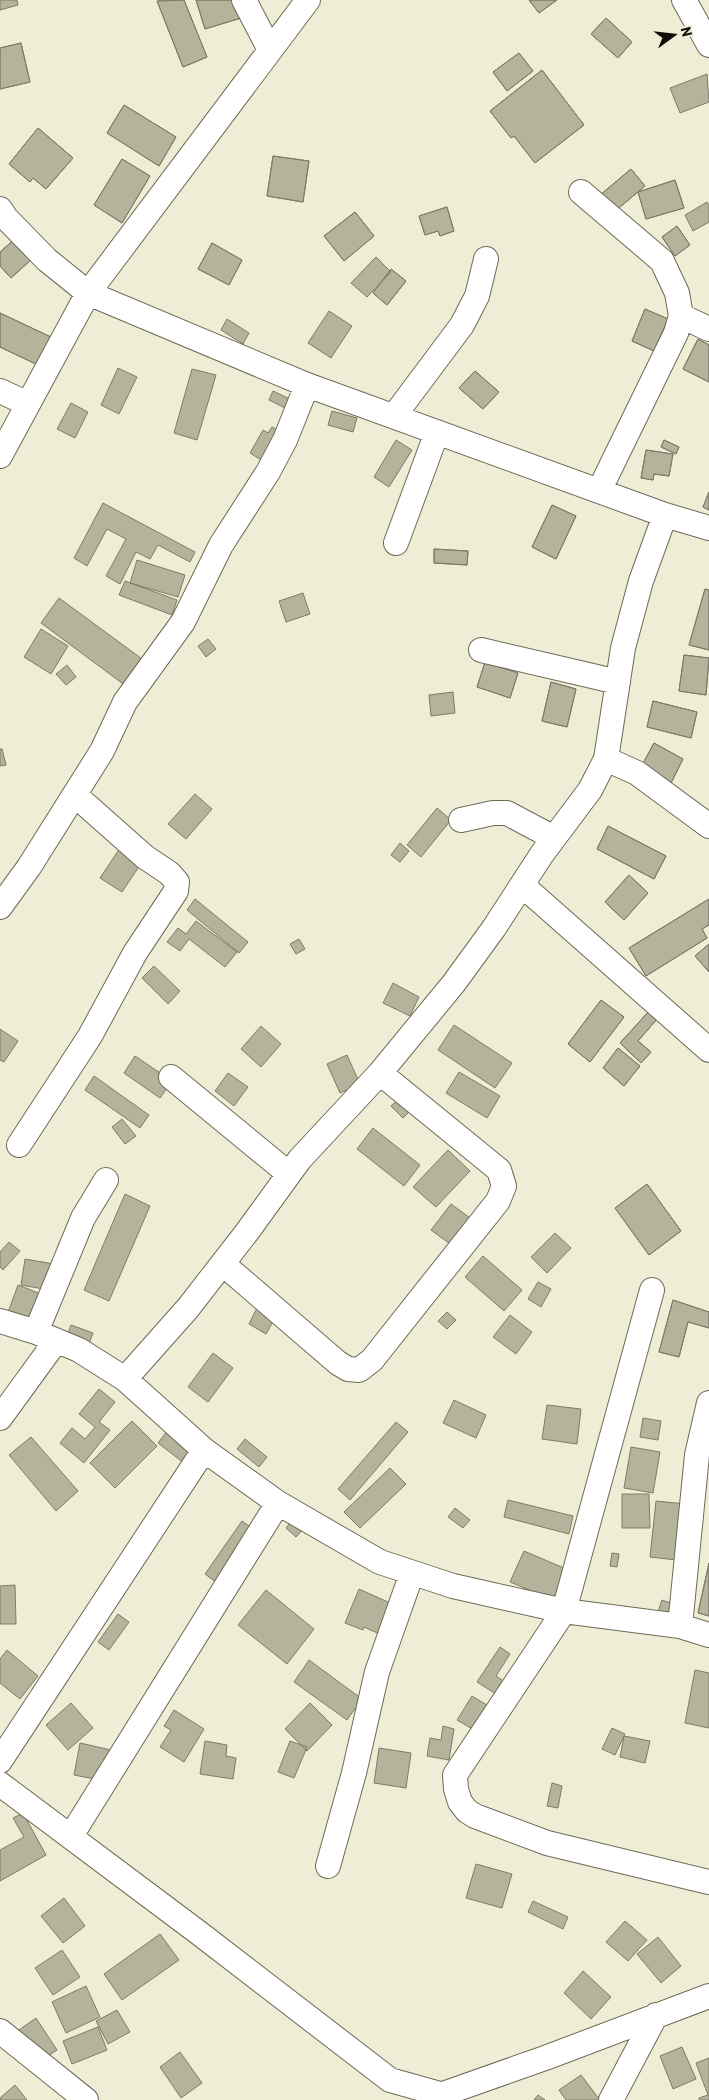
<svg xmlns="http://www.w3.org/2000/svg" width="709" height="2100" font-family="Barlow,sans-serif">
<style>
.building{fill:#b5b39b;stroke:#7e7c66}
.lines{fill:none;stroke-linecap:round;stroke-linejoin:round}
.minor-casing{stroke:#6d6b56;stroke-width:26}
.minor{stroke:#fff;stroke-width:24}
</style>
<rect width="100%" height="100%" fill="#efedd5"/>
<path class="building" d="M0 0H17L18 5 0 10Z
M184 0 207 57 183 67 157 1Z
M184 0 207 57 183 67 157 1Z
M196 0H235L241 18 205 29Z
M196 0H235L241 18 205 29Z
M529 0H557L539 13Z
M529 0H557L539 13Z
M606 18 632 42 618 58 591 34Z
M606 18 632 42 618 58 591 34Z
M21 43 30 82 0 89V48Z
M21 43 30 82 0 89V48Z
M519 53 533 71 507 91 493 72Z
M519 53 533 71 507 91 493 72Z
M542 70 584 125 535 163 514 136 511 138 490 111Z
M542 70 584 125 535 163 514 136 511 138 490 111Z
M707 74 709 102 680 113 670 88Z
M124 105 176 137 159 166 107 133Z
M124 105 176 137 159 166 107 133Z
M38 128 73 158 46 189 33 178 30 182 9 164Z
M38 128 73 158 46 189 33 178 30 182 9 164Z
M273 156 309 161 303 202 267 196Z
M273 156 309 161 303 202 267 196Z
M122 159 150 176 122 223 94 205Z
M122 159 150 176 122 223 94 205Z
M631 169 645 186 607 218 593 201Z
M631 169 645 186 607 218 593 201Z
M675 180 684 208 646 219 638 192Z
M675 180 684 208 646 219 638 192Z
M707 202 709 206V222L693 231 685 215Z
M447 207 454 231 440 236 438 231 425 235 419 216Z
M447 207 454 231 440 236 438 231 425 235 419 216Z
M355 212 374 236 344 261 324 236Z
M355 212 374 236 344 261 324 236Z
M677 226 690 245 675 256 662 237Z
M677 226 690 245 675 256 662 237Z
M16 238 33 258 11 278 0 266V252Z
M16 238 33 258 11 278 0 266V252Z
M212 243 242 260 229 285 198 269Z
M212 243 242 260 229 285 198 269Z
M376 257 391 272 367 297 351 283Z
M391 269 406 281 387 305 373 293Z
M391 269 406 281 387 305 373 293Z
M645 309 668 319 654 351 632 341Z
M645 309 668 319 654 351 632 341Z
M329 311 352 326 331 358 308 343Z
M0 313 53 338 40 366 0 347Z
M0 313 53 338 40 366 0 347Z
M227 319 249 333 243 344 221 330Z
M698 339 709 345V382L683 369Z
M698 339 709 345V382L683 369Z
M118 368 137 377 119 414 101 405Z
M192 369 216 375 197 440 174 433Z
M475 371 499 392 483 409 459 388Z
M475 371 499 392 483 409 459 388Z
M273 391 290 399 285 408 269 400Z
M71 403 88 412 75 438 57 429Z
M332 411 357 418 353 432 328 425Z
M272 427 289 437 271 466 250 453 263 430 268 433Z
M396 440 412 450 389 487 374 477Z
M664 440 679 447 676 454 661 447Z
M664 440 679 447 676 454 661 447Z
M646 450 673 454 669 476 654 474 653 480 641 478Z
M646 450 673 454 669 476 654 474 653 480 641 478Z
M709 492V510L703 507Z
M709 492V510L703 507Z
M103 503 195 552 190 562 158 545 150 559 136 552 120 584 106 576 126 539 107 529 87 566 74 558Z
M552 505 576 516 556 559 532 547Z
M552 505 576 516 556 559 532 547Z
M434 549 468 551 467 565 434 563Z
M434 549 468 551 467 565 434 563Z
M137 560 185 575 178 597 130 583Z
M125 581 177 600 172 615 119 595Z
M705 589 709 590V650L689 645Z
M705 589 709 590V650L689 645Z
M303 593 310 614 286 622 279 601Z
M59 598 149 664 130 689 41 623Z
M41 629 68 646 51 674 24 657Z
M208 639 216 649 206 657 198 646Z
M684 655 709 658 706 695 679 691Z
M684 655 709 658 706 695 679 691Z
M485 662 518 673 510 698 477 687Z
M485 662 518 673 510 698 477 687Z
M67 665 76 677 66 685 56 674Z
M551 682 576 689 567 727 542 721Z
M551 682 576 689 567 727 542 721Z
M453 692 455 713 431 716 429 695Z
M653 701 697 712 691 738 647 727Z
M653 701 697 712 691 738 647 727Z
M654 743 683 759 670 785 640 769Z
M654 743 683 759 670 785 640 769Z
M0 749H2L6 765 0 766Z
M195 794 212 809 186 839 168 824Z
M437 808 451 820 421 857 407 845Z
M608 826 666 856 654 879 597 849Z
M608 826 666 856 654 879 597 849Z
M400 843 409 851 400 862 391 855Z
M122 845 144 859 122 892 100 878Z
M629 875 648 893 624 920 605 902Z
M629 875 648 893 624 920 605 902Z
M195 899 248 942 239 953 187 910Z
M709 899V925L702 929 707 938 646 976 629 948Z
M709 899V925L702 929 707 938 646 976 629 948Z
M196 921 237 952 225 967 189 939 180 951 167 942 178 928 186 934Z
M299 939 305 949 296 954 290 944Z
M709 944V972L695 956Z
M709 944V972L695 956Z
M154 966 180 991 168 1004 142 978Z
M393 983 419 997 410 1016 383 1003Z
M601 1000 624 1017 590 1062 568 1044Z
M601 1000 624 1017 590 1062 568 1044Z
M650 1010 658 1018 638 1041 651 1052 641 1063 620 1043Z
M650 1010 658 1018 638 1041 651 1052 641 1063 620 1043Z
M454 1025 512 1063 495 1088 438 1050Z
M261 1026 281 1044 261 1067 241 1049Z
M0 1029 18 1041 4 1062 0 1060Z
M618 1048 640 1066 624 1086 603 1068Z
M618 1048 640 1066 624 1086 603 1068Z
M347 1055 360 1084 340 1093 327 1064Z
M135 1056 172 1081 160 1098 124 1073Z
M459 1072 500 1096 487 1118 446 1093Z
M228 1073 248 1087 234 1106 215 1091Z
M94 1076 149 1115 140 1128 85 1090Z
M400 1098 411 1110 403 1118 391 1106Z
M122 1119 136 1136 125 1144 112 1127Z
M373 1128 420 1165 404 1186 357 1149Z
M448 1150 470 1171 436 1207 413 1187Z
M647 1184 681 1231 649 1255 615 1208Z
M647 1184 681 1231 649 1255 615 1208Z
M125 1194 150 1206 109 1301 84 1290Z
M451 1204 477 1223 457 1249 431 1230Z
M555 1233 571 1248 547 1273 531 1257Z
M9 1242 20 1251 3 1270 0 1267V1252Z
M483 1256 522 1290 504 1311 465 1277Z
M25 1259 60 1265 55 1291 21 1285Z
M538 1282 551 1289 541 1307 528 1299Z
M18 1285 46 1296 36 1325 7 1315Z
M673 1300 709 1312V1328L688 1322 679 1357 659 1352Z
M673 1300 709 1312V1328L688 1322 679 1357 659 1352Z
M258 1306 276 1316 266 1334 249 1324Z
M447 1312 456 1320 447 1329 438 1321Z
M510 1315 532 1332 516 1354 493 1337Z
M71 1325 93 1333 89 1344 67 1336Z
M213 1353 233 1368 208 1402 188 1387Z
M99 1389 115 1402 99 1422 110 1430 84 1463 60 1443 72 1428 85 1439 95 1427 79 1414Z
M454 1400 486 1415 476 1438 443 1423Z
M547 1405 581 1409 577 1444 542 1439Z
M643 1418 661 1421 658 1440 640 1437Z
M132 1421 157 1446 115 1488 90 1463Z
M396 1422 408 1432 350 1500 338 1489Z
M168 1430 194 1450 184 1463 158 1443Z
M31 1437 78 1491 56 1511 9 1455Z
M245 1439 267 1457 259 1467 237 1449Z
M631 1447 660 1452 653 1493 624 1488Z
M390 1468 406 1484 360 1528 344 1512Z
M622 1494H649L650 1528H622Z
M508 1500 573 1516 569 1534 504 1517Z
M656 1501 686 1504 685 1561 650 1557Z
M455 1508 470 1520 463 1528 448 1517Z
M293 1519 304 1528 296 1537 286 1528Z
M242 1521 262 1535 224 1588 205 1574Z
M524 1551 571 1571 558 1602 510 1582Z
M612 1553 619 1554 617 1567 610 1566Z
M709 1563V1616L698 1613Z
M709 1563V1616L698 1613Z
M15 1585 16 1624H0V1586Z
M359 1589 399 1607 386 1637 364 1627 363 1630 345 1623Z
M266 1590 314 1629 287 1664 238 1625Z
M662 1600 676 1605 672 1617 658 1612Z
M118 1614 129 1622 109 1650 98 1642Z
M500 1647 510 1654 496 1676 508 1684 510 1703 477 1682Z
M7 1650 38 1676 20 1699 0 1683V1659Z
M309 1660 362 1699 347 1720 294 1682Z
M695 1670 709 1673V1728L685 1723Z
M472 1696 500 1713 486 1737 457 1720Z
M71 1703 93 1728 68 1750 46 1725Z
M310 1703 332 1725 307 1751 285 1729Z
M174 1710 204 1729 184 1762 160 1747 171 1730 164 1726Z
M443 1726 454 1729 449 1760 427 1756 430 1738 441 1740Z
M612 1728 625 1734 615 1755 602 1749Z
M624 1736 650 1741 645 1763 620 1757Z
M205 1741 227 1745 226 1756 236 1758 233 1779 200 1774Z
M290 1741 307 1747 294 1778 278 1772Z
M80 1743 111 1750 105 1781 74 1775Z
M379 1748 411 1753 406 1788 374 1783Z
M552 1783 562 1786 558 1808 547 1806Z
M23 1813 46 1855 0 1881V1850L24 1837 13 1818Z
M476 1864 512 1874 502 1908 466 1898Z
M64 1898 85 1926 63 1943 41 1916Z
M533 1901 568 1917 563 1929 528 1912Z
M625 1921 647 1940 628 1961 606 1942Z
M160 1934 179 1960 122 2000 104 1974Z
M658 1937 681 1966 661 1983 637 1954Z
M62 1950 80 1977 53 1995 35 1968Z
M583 1971 611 1997 591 2019 564 1993Z
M86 1986 100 2017 66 2033 52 2002Z
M117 2010 130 2032 108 2044 96 2021Z
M36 2018 57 2050 40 2061 19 2030Z
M98 2027 107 2050 72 2064 63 2041Z
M682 2047 696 2079 673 2089 660 2056Z
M180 2052 202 2083 181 2098 160 2067Z
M709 2058V2100H699V2098L708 2095 696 2063Z
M581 2075 600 2100H566L559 2090Z
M15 2085 27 2100H0V2098Z
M538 2095 545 2100H534Z"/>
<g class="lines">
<g class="minor-casing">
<path id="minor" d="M244 0 270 50
M684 0 709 45
M581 192 662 261 677 293 681 316 676 333 599 491
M0 209 6 218 47 260 88 293 307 385 665 515 709 528
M681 316 709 329
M0 391 28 404
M394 416 462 325 477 296 486 259
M0 456 88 293 308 0
M396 543 437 432
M481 650 618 682
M606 759 637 773 709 826
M461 820 493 813H507L554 838
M522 885 709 1050
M0 907 29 867 102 751 125 702 183 622 221 545 268 472 285 440 307 385
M171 1077 289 1174
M19 1145 90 1036 135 953 176 891 177 882 169 873 145 857 75 795
M223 1264 338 1363 348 1369 359 1370 372 1360 498 1201 504 1186 499 1170 380 1073
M652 1290 564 1611 455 1775 456 1789 460 1802 467 1811 475 1816 547 1843 709 1882
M0 1321 36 1332 79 1350 125 1379 204 1450 278 1503 380 1562 453 1586 564 1611 680 1626 709 1635
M36 1332 83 1218 106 1180
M125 1379 188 1308 247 1232 300 1159 380 1073 454 983 494 928 542 854 590 790 606 759 623 648 641 581 665 515
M0 1418 56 1341
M680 1626 697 1455 709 1403
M0 1761 204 1450
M0 1784 199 1933 390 2080 440 2094
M71 1836 278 1503
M328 1866 354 1773 377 1672 412 1573
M0 2031 86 2100
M426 2100 545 2058 709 1996
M611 2100 656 2015"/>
</g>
<use href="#minor" class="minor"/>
</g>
<g transform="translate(674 35) rotate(75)" stroke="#efedd5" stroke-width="4" paint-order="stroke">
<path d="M0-4L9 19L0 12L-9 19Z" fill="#100f07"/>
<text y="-8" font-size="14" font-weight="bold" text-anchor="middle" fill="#100f07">N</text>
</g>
</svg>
